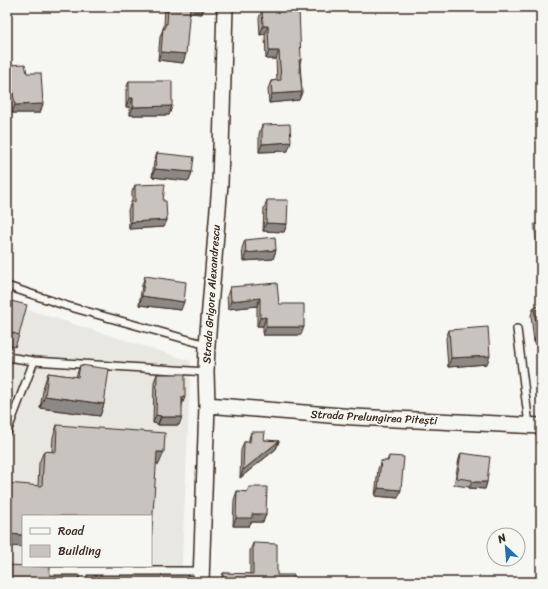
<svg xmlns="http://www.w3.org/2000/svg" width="548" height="589" font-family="Sriracha,sans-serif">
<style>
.built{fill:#e8e7e2;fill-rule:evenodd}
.pitch{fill:#dad9d3;stroke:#8a8278}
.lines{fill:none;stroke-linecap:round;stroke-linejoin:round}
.stream{stroke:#857a71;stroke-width:5.5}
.service-casing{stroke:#3b2a1e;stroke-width:10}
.minor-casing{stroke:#3b2a1e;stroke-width:18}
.service{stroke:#f6f6f2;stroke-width:7}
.minor{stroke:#f6f6f2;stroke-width:15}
.wall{fill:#aca8a3;stroke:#3b2a1e}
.shaded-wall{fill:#8c8885;stroke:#3b2a1e}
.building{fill:#c8c3be;stroke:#3b2a1e}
.labels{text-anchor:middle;stroke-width:3.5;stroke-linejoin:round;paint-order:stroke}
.street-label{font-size:11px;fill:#3b2a1e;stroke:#f6f6f2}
</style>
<rect width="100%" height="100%" fill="#f6f6f2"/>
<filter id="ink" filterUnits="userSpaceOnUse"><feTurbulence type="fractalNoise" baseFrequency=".025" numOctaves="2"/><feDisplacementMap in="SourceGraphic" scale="8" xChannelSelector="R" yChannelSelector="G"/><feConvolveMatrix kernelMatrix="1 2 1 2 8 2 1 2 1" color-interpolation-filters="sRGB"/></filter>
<g filter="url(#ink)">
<path class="built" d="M7 303 191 361 181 582H7ZM23 516H151V566H23Z"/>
<path class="pitch" d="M534 224H541V277Z"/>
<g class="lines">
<path class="stream" d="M537 582 541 573"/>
<g class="service-casing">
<path id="service" d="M7 286 67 306 207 345
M517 329 529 425
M7 357 34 361 206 372
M7 432 34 361
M42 571H202
M83 582V572"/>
</g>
<g class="minor-casing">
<path id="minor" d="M207 405 354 417 541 426
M201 582 207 405 206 372 207 345 220 184 225 7"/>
</g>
<use href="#service" class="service"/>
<use href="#minor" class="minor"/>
</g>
<path class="wall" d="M165 7H204L202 14 189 13 183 63 158 60 160 37 164 26Z
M262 10 301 60 300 64 302 92 299 100 269 103 268 89 271 81 277 80 276 59H266L265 34 260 35 259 18Z
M7 65 27 73 40 113H12L9 95H7Z
M129 81 172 106 169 115H130V107H126V89Z
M262 125 288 151 259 152V134Z
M157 153 192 172 189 181 152 177 154 162Z
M135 185 163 201 167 220 164 227 129 229 128 210 131 202H132V192Z
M267 200 287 224 284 232 263 231 264 208Z
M245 240 276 250 273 259 243 261 242 248Z
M145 276 181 310 139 305 142 285Z
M230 287 279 304 301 335H263V326H257V306L228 309 227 296Z
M7 300 19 335 15 347 7 344Z
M534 307 541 341 534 342 531 315Z
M449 330 487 364 448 367 446 338Z
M80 365 104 404 100 416 40 408 44 385 48 373 76 377Z
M157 374 182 405 179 425H158V424L153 423 154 382Z
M57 425 159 464H156L7 546 38 486 39 463 44 451 52 452 53 437Z
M251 432 264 440 279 441 276 449 240 478 241 450 244 442H248Z
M461 453 487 482 485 489 469 488V487L454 485 459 459Z
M389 456 398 498 375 496 378 469 381 461H387Z
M249 487 266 514 263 522H251L249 526H233L234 500 237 491 247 492Z
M253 543 277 575 294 582H220L223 573 250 574V551Z"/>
<path class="shaded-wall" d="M189 7H204L202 14 187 13Z
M263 26H268L265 34 260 35Z
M269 51H279L276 59H266Z
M161 52 186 54 183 63 158 60Z
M12 86 9 95H7V87Z
M302 92 299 100 269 103 272 94Z
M129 98H133L130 107H126Z
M43 104 40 113H12L15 105Z
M172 106 169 115H130L133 107Z
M291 142 288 151 259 152 262 144Z
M155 169 192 172 189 181 152 177Z
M167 220 164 227 129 229 131 222Z
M266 223 287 224 284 232 263 231Z
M276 250 273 259 243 261 246 253Z
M142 296 184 302 181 310 139 305Z
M260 298 257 306 228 309 231 301Z
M266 317 263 326H257L260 318Z
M266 327H304L301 335H263Z
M537 333H541V341L534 342Z
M490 356 487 364 448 367 451 358Z
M45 396 104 404 100 416 40 408Z
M182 397H185L182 405Z
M156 415 161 416 158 424 153 423Z
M161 417H182L179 425H158Z
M279 441 276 449 240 478 243 470Z
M157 452H164L159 464 152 463Z
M472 482H487L485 489 469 488Z
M378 488 401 490 398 498 375 496Z
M252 514H266L263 522H251L249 526H233L236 518Z
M7 534 23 535V547L7 546Z"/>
<path class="building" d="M168 7H190L186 54 161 52 163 28 165 29V24H167Z
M299 9 301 60H299L302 92 272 94 271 81 281 80 279 51H269L268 26H263L262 10Z
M25 64 27 73H41L43 104 15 105 12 86 7 87V65Z
M129 81H172V106L133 107V98H129Z
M290 124 291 142 262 144V125Z
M157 153 194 157 192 172 155 169Z
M165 184 163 201H166L167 220 131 222V202H135V185Z
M267 200H288L287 224 266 223Z
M275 237 276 250 246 253 245 240Z
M145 276 186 282 184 302 142 296Z
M277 283 279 304H304V327H266V317L260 318V298L231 301 230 287Z
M7 300 27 305 19 335 7 331Z
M541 306V333H537L534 307Z
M488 327 490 356 451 358 449 330Z
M80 365 109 369 104 404 45 396 48 373 78 377Z
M157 374H185V397H182V417H161V416L156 415Z
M57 425 165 433 164 452H157L151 544V516H23V535L7 534V483L42 486 44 451 56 452Z
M251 432H265L264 440 279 441 243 470 244 442H250Z
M461 453 490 457 487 482H472V480L457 478Z
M389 456 404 457 401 490 378 488 381 461H388Z
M249 487H267L266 514H252V518H236L237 491 248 492Z
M253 543 277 544V575H294V582H223V573L253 574Z
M7 565 50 567 49 582H7Z"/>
</g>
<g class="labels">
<g class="street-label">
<text transform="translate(211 294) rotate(-86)" y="4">Strada Grigore Alexandrescu</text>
<text transform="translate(374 417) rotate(3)" y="4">Strada Prelungirea Pitești</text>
</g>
</g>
<rect width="548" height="589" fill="none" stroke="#f6f6f2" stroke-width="24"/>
<rect x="12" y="12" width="524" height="565" fill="none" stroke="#3b2a1e" stroke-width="1.5" filter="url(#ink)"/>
<rect x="22" y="515" width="130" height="52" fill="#f6f6f2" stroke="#aba49d"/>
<rect x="30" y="528" width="20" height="6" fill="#f6f6f2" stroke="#aba49d"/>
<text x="58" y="535" font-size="12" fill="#3b2a1e">Road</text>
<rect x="30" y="545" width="20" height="12" fill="#c8c3be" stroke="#aba49d"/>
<text x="58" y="555" font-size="12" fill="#3b2a1e">Building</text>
<g transform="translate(506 547) rotate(334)"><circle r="19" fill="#f6f6f2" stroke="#aba49d"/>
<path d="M0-3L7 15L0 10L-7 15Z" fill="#1f6fb2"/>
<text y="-6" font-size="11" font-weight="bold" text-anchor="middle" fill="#3b2a1e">N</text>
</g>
</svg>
